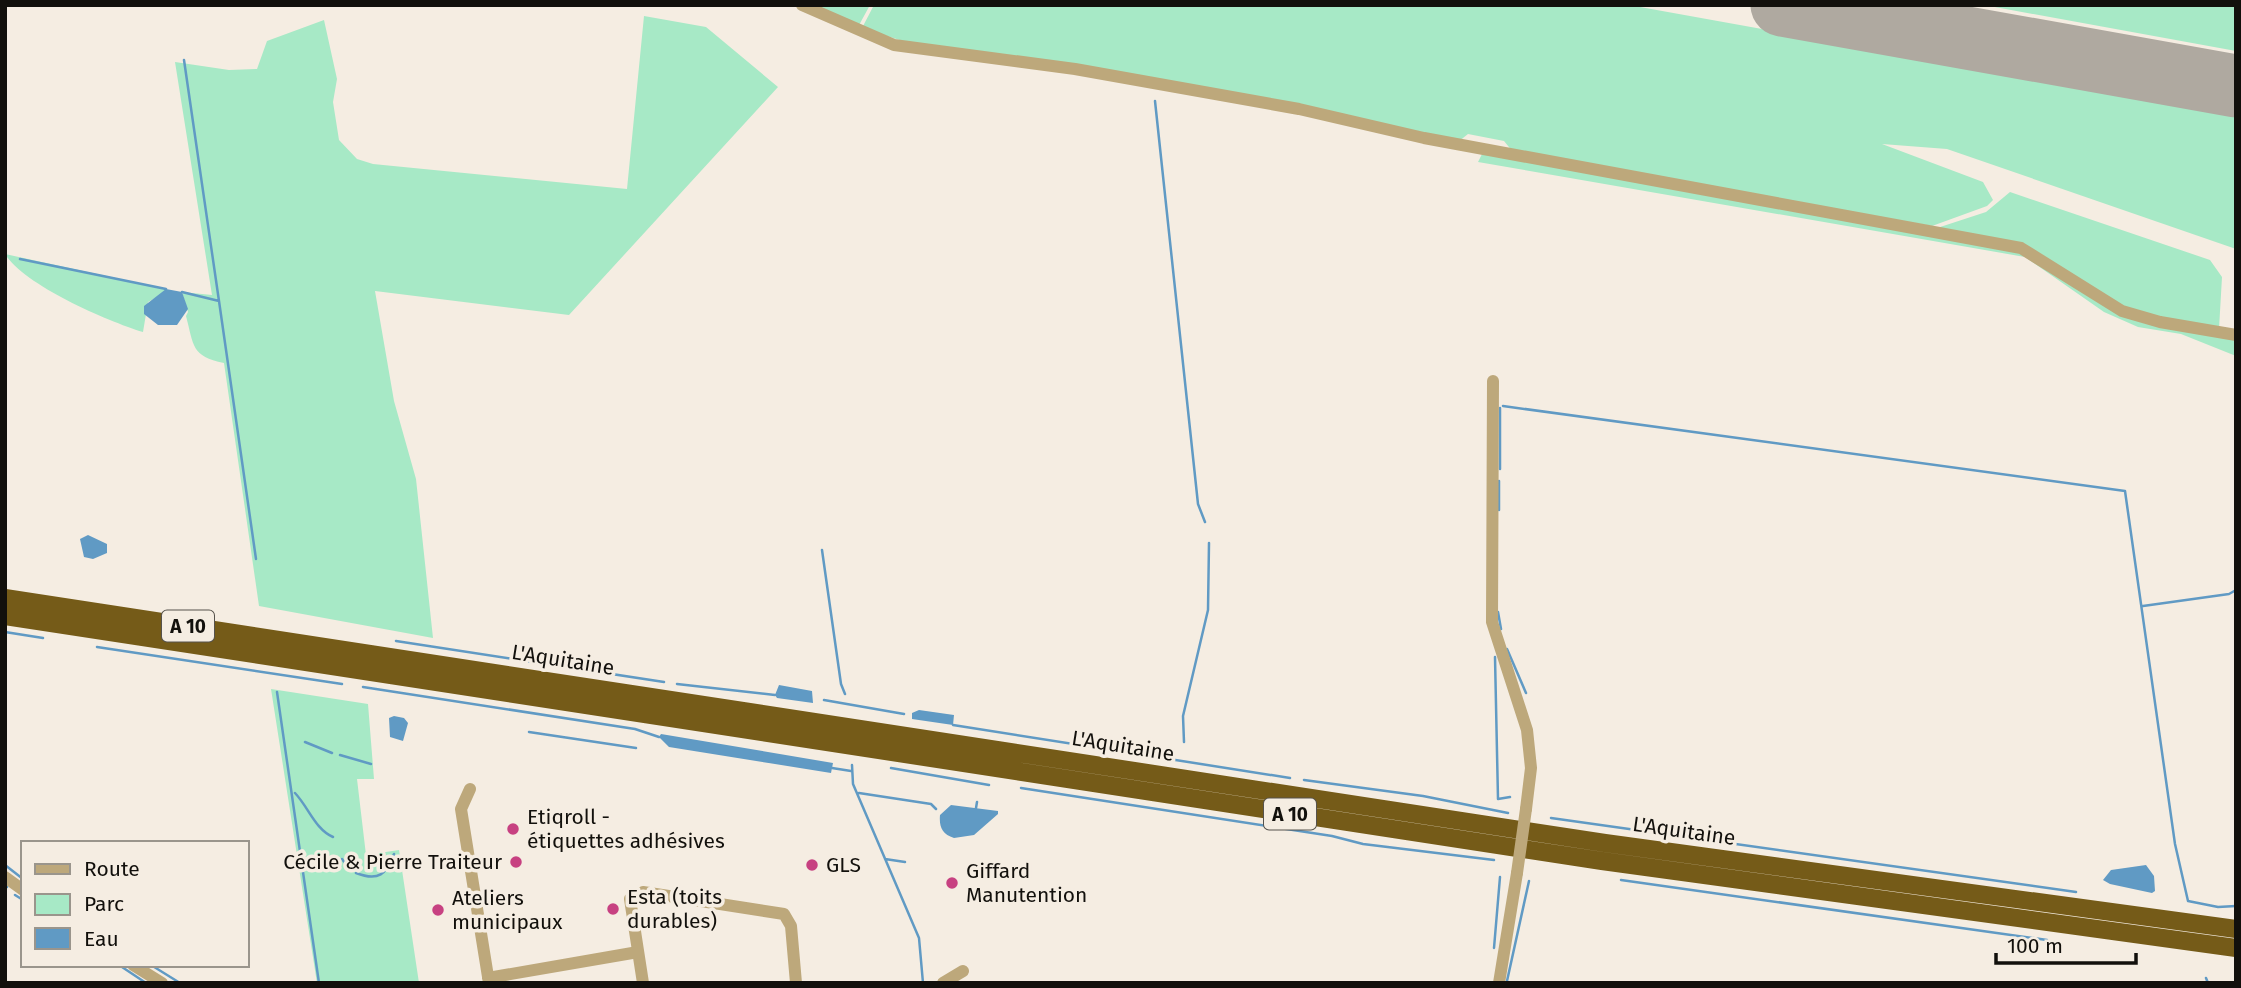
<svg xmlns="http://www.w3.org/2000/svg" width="2241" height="988" font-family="'Fira Sans',sans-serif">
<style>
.green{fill:#a7e9c6}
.water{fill:#609ac4}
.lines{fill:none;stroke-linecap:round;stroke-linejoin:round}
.stream{stroke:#609ac4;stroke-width:2.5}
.taxiway{stroke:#afa9a0;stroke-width:24}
.runway{stroke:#afa9a0;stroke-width:63}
.minor{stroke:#bda87b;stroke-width:12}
.highway{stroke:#755b18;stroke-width:18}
.minor-bridge{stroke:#bda87b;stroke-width:12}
.poi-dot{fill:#c74181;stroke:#f5ede2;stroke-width:2.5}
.labels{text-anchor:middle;stroke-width:7;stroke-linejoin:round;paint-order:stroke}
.shield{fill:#f5ede2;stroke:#56524c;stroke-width:2}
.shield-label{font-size:19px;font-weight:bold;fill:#12100c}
.street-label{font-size:21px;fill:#12100c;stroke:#f5ede2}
.poi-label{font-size:21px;fill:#12100c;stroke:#f5ede2;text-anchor:start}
</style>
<rect width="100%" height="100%" fill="#f5ede2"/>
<path class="green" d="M813 5H870L858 27Z
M874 5H1629L2236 115V249L1947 149 1882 144 1983 182 1993 200 1987 206 1932 226 1513 152 1504 141 1468 134 1458 142 909 43 862 28Z
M1984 5H2236V51Z
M644 16 706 27 778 87 569 315 375 291 394 401 416 479 433 638 259 606 224 363C191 356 194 346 186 316L188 312 182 292 212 295 175 62 229 70 257 69 267 41 324 20 337 79 333 102 339 140 357 159 373 164 627 189Z
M1483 152 2015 250 2097 301 2236 336V356L2181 334 2138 327 2104 312 2025 257 1478 162Z
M2010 192 2210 260 2222 277 2219 329 2127 311 2041 254 1934 229 1986 212Z
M5 254 166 289V292L148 302 143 332C107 321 24 285 5 254Z
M271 689 368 704 374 779H357L366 855 399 850 419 983H317Z"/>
<path class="water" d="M166 289 182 292 188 309 177 325H158L144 314V306Z
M88 535 107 544V553L93 559 84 557 80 539Z
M779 685 812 691 813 703 777 698 775 695Z
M919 710 954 715 953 725 912 719V713Z
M394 716 404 718 408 723 403 741 390 737 389 718Z
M661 734 833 763 831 773 669 747 659 737Z
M951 805 998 811V814L974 835 954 838C942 834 939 827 940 815Z
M2146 865 2154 876 2155 891 2152 893 2110 884 2103 880 2111 870Z"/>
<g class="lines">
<path class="stream" d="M1155 101 1198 504 1205 522
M20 259 166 289
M182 292 219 301 184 60
M219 301 256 559
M1503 406 2125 491 2175 844 2188 901 2218 907 2236 906
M1500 469V408
M1499 510V481
M822 550 841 684 845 694
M2143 606 2229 594 2236 590
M1498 612 1501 629
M5 632 43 638
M396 641 664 682
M97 647 342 684
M1507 649 1526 693
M1495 657 1498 799 1510 797
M677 684 775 695
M363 687 635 729 659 737
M277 692 319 983
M824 700 904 714
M953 725 1290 778
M529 732 636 748
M305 742 332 753
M1184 742 1183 716 1208 610 1209 543
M340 755 371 764
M852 765 853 784 919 938 923 983
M832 768 851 771
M891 768 989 785
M1304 780 1423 796 1508 813
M1021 788 1332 836 1363 844 1494 860
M295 793C309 808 315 829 333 837
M859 793 931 804 936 809
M976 808 977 802
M1551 818 2076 892
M342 859 348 867
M885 859 905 862
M5 865 23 879
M356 873C379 882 386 874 394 854
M1621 880 2047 940
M5 885 7 887
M15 895 23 900
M1494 948 1500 877
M119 965 146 983
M151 965 180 983
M2206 978 2208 983
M1507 981 1529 881"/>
<path class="taxiway" d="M1929 5 1939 18 1982 42
M1785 6 1786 5"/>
<path class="runway" d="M1782 5 2236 86"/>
<path class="minor" d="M802 5 894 45 1075 69 1299 109 1424 138 2021 248 2122 311 2160 322 2236 335
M1493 381 1492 622 1527 730 1531 768 1526 809
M470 789 461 809 489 983
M5 877 23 890
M133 965 162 983
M488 978 638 952
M643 983 630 899 643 892 784 914 791 926 796 983
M943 983 963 971
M1499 983 1517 873"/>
<path class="highway" d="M5 598 1605 843 2236 929
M5 616 1602 861 2236 948"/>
<path class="minor-bridge" d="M1517 873 1526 809"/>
</g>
<g class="poi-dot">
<circle cx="513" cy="829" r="7"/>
<circle cx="516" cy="862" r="7"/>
<circle cx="812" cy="865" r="7"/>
<circle cx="952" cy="883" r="7"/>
<circle cx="613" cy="909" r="7"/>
<circle cx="438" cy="910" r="7"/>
</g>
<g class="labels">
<g class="shield">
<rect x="162" y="610.5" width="52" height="31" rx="5"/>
<rect x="1264" y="798.5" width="52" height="31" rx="5"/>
</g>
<g class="shield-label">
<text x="188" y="633">A 10</text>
<text x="1290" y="821">A 10</text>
</g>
<g class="street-label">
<text transform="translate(563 660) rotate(9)" y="7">L'Aquitaine</text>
<text transform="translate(1123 746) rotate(9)" y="7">L'Aquitaine</text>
<text transform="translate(1684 831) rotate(8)" y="7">L'Aquitaine</text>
</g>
<g class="poi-label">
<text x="527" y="824">Etiqroll -<tspan x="527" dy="24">étiquettes adhésives</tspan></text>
<text x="502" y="869" text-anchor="end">Cécile &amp; Pierre Traiteur</text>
<text x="826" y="872">GLS</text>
<text x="966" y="878">Giffard<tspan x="966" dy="24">Manutention</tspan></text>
<text x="627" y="904">Esta (toits<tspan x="627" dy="24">durables)</tspan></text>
<text x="452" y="905">Ateliers<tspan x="452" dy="24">municipaux</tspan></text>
</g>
</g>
<rect width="2241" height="988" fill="none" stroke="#12100c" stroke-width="14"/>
<rect x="21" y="841" width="228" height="126" fill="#f5ede2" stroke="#9a958c" stroke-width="2"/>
<rect x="35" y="864" width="35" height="10" fill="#bda87b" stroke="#9a958c" stroke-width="2"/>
<text x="84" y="876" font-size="21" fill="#12100c">Route</text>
<rect x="35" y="894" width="35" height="21" fill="#a7e9c6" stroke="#9a958c" stroke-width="2"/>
<text x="84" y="911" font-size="21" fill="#12100c">Parc</text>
<rect x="35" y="928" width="35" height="21" fill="#609ac4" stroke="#9a958c" stroke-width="2"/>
<text x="84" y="946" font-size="21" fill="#12100c">Eau</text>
<path d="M1996 953v10h140v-10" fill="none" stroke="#12100c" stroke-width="3.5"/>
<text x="2007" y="953" font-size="21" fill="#12100c" stroke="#f5ede2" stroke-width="5" paint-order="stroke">100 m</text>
</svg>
